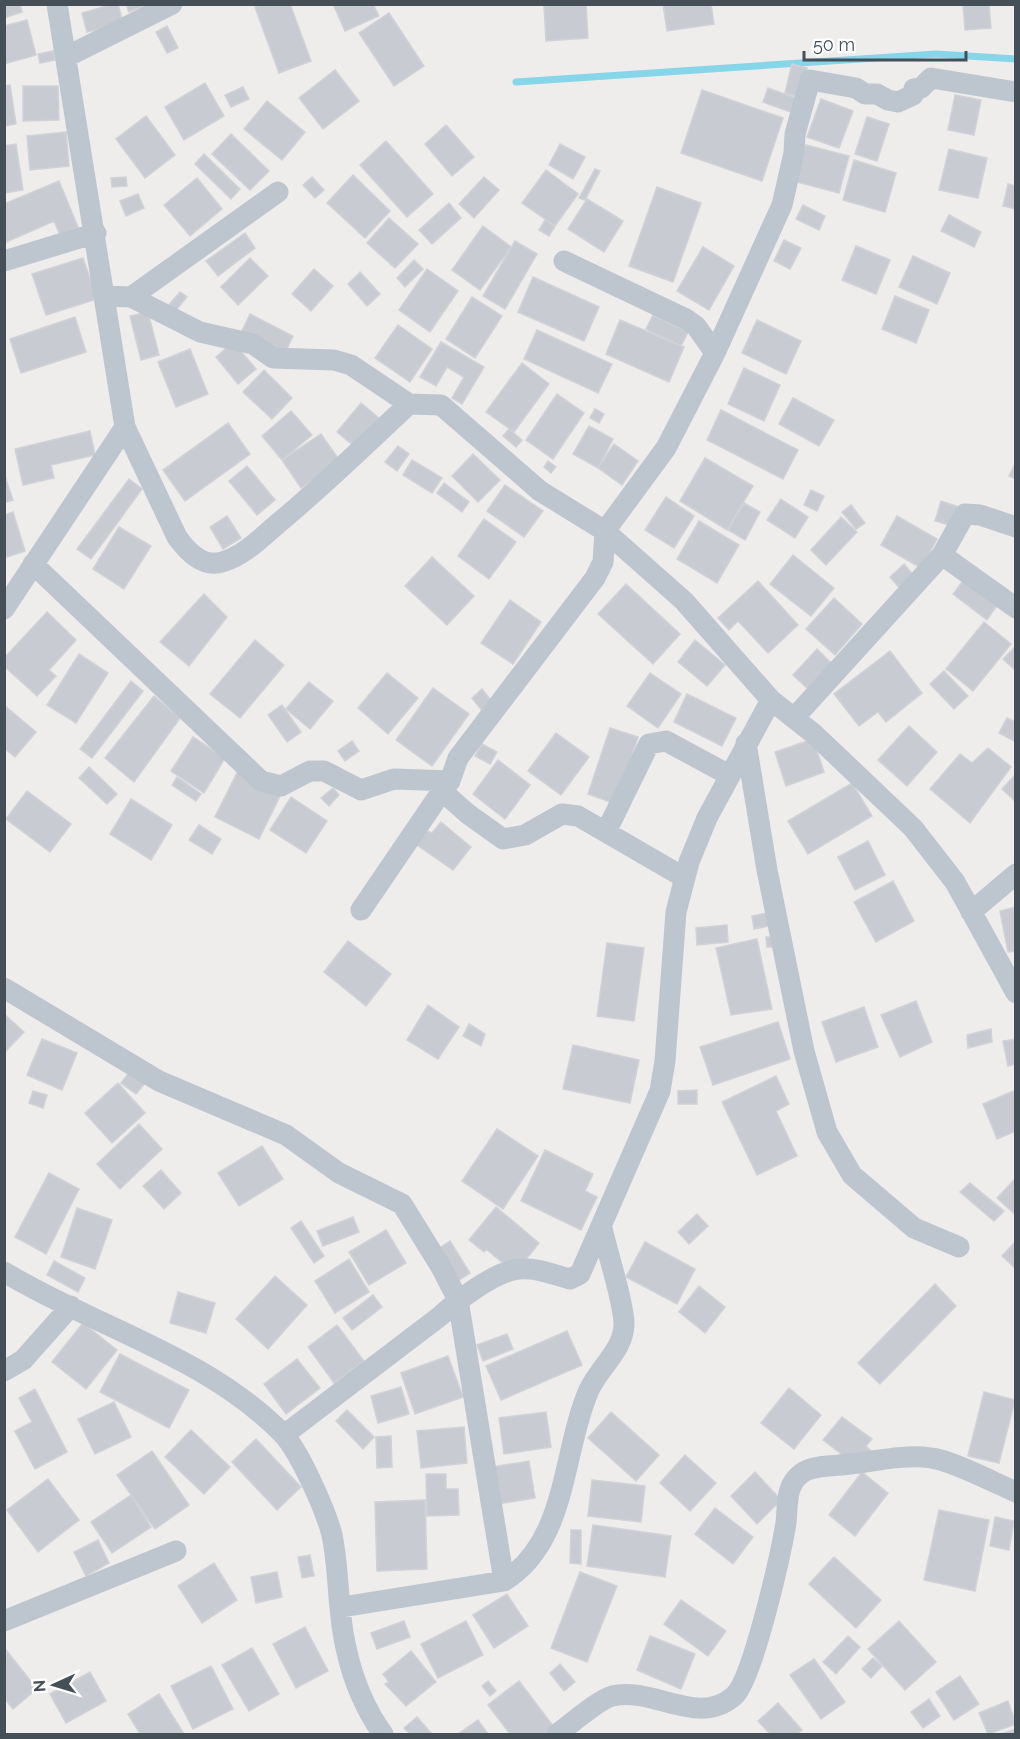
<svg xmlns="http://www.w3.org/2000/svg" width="1020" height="1739" font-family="Raleway,sans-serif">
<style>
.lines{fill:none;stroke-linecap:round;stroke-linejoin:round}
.stream{stroke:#87d5e9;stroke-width:7}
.building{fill:#c8cbd1;stroke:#d0d2d7;stroke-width:1.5}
.minor{stroke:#bdc6ce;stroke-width:21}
</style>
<rect width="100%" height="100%" fill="#efecec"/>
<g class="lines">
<path class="stream" d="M516 82 936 54 1016 59"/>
</g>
<path class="building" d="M4 4H20L22 12 4 18Z
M113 4H118L123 23 87 32 82 13Z
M126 4H148L129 12Z
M261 4H290L311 61 279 73 255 7Z
M333 4H373L379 16 345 31Z
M586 4 588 38 546 41 544 6Z
M663 4H711L714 24 667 31Z
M963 4H989L991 28 965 30Z
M389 13 424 66 394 86 359 33Z
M27 20 36 55 4 64V26Z
M167 26 178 48 167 53 156 32Z
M53 51 55 60 40 63 38 54Z
M792 64 807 68 800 97 785 93Z
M335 70 359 101 323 129 299 98Z
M205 83 224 116 184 140 165 107Z
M10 85 16 124 4 126V86Z
M23 86H58L59 120 23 121Z
M243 87 249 99 231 107 225 95Z
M768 88 801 100 796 114 763 102Z
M702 90 783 118 762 181 681 153Z
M955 95 981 100 974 135 948 130Z
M821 99 853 111 839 148 807 137Z
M267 101 305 132 282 160 244 129Z
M146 116 175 155 145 178 116 139Z
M867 117 889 124 877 161 855 154Z
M446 125 474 157 452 176 425 144Z
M66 132 69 166 30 170 27 136Z
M231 134 269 171 250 190 212 154Z
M386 141 433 194 407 217 360 165Z
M16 144 23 190 4 193V146Z
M560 144 585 157 573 179 549 165Z
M806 145 849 156 839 193 797 182Z
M949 149 987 158 978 198 939 190Z
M204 154 240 189 231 199 195 164Z
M854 160 896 173 885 212 843 200Z
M595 169 600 171 585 200 579 198Z
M546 170 578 194 555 226 522 203Z
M353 175 390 211 365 238 327 203Z
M126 177 127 186 112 187 111 178Z
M312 177 324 190 315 198 303 185Z
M484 177 499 190 474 218 459 204Z
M197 178 222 209 190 236 164 205Z
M59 181 78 227 60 235 54 221 4 243V204Z
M1008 184 1016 186V209L1003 206Z
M657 187 701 203 673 282 629 266Z
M138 194 144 208 126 216 120 201Z
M587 199 623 221 604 252 568 229Z
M449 203 461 218 432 244 419 230Z
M803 205 825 216 819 230 796 219Z
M949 215 981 232 974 247 941 231Z
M389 218 418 244 395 268 367 243Z
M545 220 555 226 549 236 539 230Z
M483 226 511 247 480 290 452 270Z
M245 233 255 248 218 276 206 261Z
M784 240 801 248 790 269 774 261Z
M515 241 537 254 505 309 483 296Z
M856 246 890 260 876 294 842 280Z
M703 247 734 266 709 310 677 291Z
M913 256 950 273 937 304 899 287Z
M83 258 97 299 46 315 32 274Z
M250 258 268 276 238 305 221 287Z
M414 260 423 269 405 287 397 278Z
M314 269 333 286 311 311 292 294Z
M427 269 458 291 430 332 399 310Z
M360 272 380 294 367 306 348 284Z
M533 277 599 307 584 341 518 312Z
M180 292 187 297 173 314 166 308Z
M895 296 929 310 916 343 882 329Z
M472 297 502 316 475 358 446 339Z
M148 312 159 355 141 360 130 316Z
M250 314 293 336 284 355 241 333Z
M653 315 688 332 681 346 646 329Z
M75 317 86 352 21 373 10 339Z
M620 320 684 347 669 382 606 354Z
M757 320 801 341 786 374 742 353Z
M398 325 432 349 410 382 375 358Z
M537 330 612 364 598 393 524 359Z
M233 342 256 369 238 384 216 357Z
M441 342 484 367 462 404 452 398 464 377 447 367 436 386 420 377Z
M190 349 208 394 176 407 158 362Z
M522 363 549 384 514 432 486 412Z
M744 368 780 385 764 421 728 404Z
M264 370 292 398 272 419 243 392Z
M557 394 584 413 553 459 526 440Z
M793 398 834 420 819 446 779 424Z
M361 403 379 418 355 447 337 432Z
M595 409 604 414 599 423 590 418Z
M721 410 798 450 783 479 707 440Z
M291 411 312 435 282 460 262 436Z
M228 423 250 454 185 501 163 470Z
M589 426 613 439 598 468 573 454Z
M509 429 522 440 516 447 503 436Z
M90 431 95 455 51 465 54 478 23 485 15 449Z
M321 434 340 461 301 488 282 460Z
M614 444 638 461 622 485 598 468Z
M398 446 409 454 397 471 385 462Z
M473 454 500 480 478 502 452 476Z
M705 458 753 486 727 530 680 501Z
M412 460 442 478 432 493 403 475Z
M548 461 556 467 551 473 544 467Z
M1016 462V479L1009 476Z
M247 466 275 500 257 515 229 481Z
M4 473 13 500 4 503Z
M129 479 142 489 91 559 77 549Z
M444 483 469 502 462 512 437 493Z
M505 485 543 511 524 537 487 511Z
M811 490 824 496 817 511 804 505Z
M666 497 694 516 674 548 645 530Z
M781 499 808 517 795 538 767 520Z
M941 501 959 507 953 526 935 521Z
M744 503 760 512 745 540 728 530Z
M851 505 865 523 856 529 842 512Z
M13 512 25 551 4 558V515Z
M227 516 241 538 223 549 210 527Z
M897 516 937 539 921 568 881 545Z
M841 517 857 532 826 565 811 550Z
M484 519 516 542 489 579 458 556Z
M699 521 739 545 717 583 677 559Z
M119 527 151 546 124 589 93 569Z
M793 555 834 588 811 616 770 584Z
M432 557 474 596 447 625 405 586Z
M904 564 915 577 901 590 890 577Z
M965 578 998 604 987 620 953 594Z
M758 581 798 625 768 653 738 621 729 630 718 618Z
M626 584 680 634 653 664 598 614Z
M204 594 227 617 189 666 160 642Z
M834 598 862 624 835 655 806 629Z
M510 600 541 622 513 664 481 643Z
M47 612 76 640 49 670 56 676 37 696 4 666V658Z
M984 622 1011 644 973 691 946 669Z
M255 640 284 665 240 718 210 694Z
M695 640 725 665 707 686 678 662Z
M1016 646V671L1003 659Z
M817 649 832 664 808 689 793 675Z
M890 651 922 693 886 722 878 712 859 726 834 694Z
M79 654 108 673 76 723 47 705Z
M944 671 968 696 954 709 930 684Z
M387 673 418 698 388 734 358 708Z
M650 673 681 694 658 728 627 706Z
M131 681 143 691 92 758 80 749Z
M309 682 333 701 310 729 286 709Z
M433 688 469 714 432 766 396 740Z
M482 689 493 703 483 712 472 698Z
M687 694 736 718 722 746 674 722Z
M154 696 180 718 134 782 105 758Z
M4 705 36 732 15 757 4 748Z
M282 705 301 732 287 742 268 715Z
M1007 718 1016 722V742L999 733Z
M909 726 937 752 907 786 878 760Z
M610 728 638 737 616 804 588 794Z
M556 733 589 757 561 795 528 771Z
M193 737 225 758 204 793 171 771Z
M813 739 824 772 786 786 775 752Z
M352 741 359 751 345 761 338 751Z
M482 744 497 752 490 764 475 756Z
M988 748 1011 767 970 823 930 789 960 754 972 763Z
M498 760 530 785 505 819 473 794Z
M89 767 117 794 107 804 79 778Z
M239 769 283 790 259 839 215 817Z
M1016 774V802L1002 789Z
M177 777 201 794 196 801 172 785Z
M852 783 872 816 808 854 788 821Z
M333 788 339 795 329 806 321 798Z
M27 791 71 824 50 852 6 819Z
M291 797 327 821 306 853 270 830Z
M131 799 172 825 151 860 110 834Z
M441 822 471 847 453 870 417 845 427 831 432 833Z
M199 825 221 839 212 854 189 840Z
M868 841 885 875 855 890 838 857Z
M893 881 914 921 876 942 854 902Z
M1016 907V951L1008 952 1000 911Z
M767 913 769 926 754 929 752 916Z
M727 925 728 942 697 945 696 928Z
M766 937H774L775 947H767Z
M757 939 772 1009 731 1015 716 948Z
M348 941 391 974 366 1006 324 972Z
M607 943 644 948 634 1021 597 1016Z
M916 1001 932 1042 900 1057 881 1015Z
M428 1005 459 1027 438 1059 407 1040Z
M864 1007 878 1047 836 1062 822 1022Z
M4 1014 24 1032 4 1053Z
M778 1022 790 1059 713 1085 700 1047Z
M469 1024 485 1034 481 1046 463 1036Z
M991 1029 992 1042 968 1048 967 1035Z
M42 1039 77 1053 62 1090 27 1075Z
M1016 1039V1064L1008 1066 1003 1041Z
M573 1045 639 1060 630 1103 563 1089Z
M130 1071 145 1083 136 1094 121 1083Z
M776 1076 789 1104 776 1111 797 1156 757 1175 722 1102Z
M118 1083 145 1113 112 1143 85 1113Z
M697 1090V1104H678V1091Z
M1016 1090V1131L997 1139 983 1104Z
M33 1091 47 1095 43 1108 29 1103Z
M139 1124 162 1149 120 1189 97 1164Z
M497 1129 538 1156 503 1209 462 1181Z
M262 1146 283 1179 239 1206 218 1173Z
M545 1150 593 1174 585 1191 597 1197 581 1230 521 1201Z
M161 1170 181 1193 164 1209 143 1186Z
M49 1173 79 1189 46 1254 15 1237Z
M1016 1178V1215L997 1198Z
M970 1183 1004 1211 994 1221 960 1192Z
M496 1207 539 1243 515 1273 486 1249 484 1252 469 1240Z
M77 1208 112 1220 95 1269 61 1257Z
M697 1214 708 1226 689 1244 678 1232Z
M353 1217 359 1232 323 1246 317 1231Z
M301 1221 324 1256 314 1263 291 1228Z
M386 1230 406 1263 369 1285 349 1252Z
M450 1241 470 1273 458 1281 438 1249Z
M1016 1241V1269L1002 1256Z
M645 1242 695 1269 677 1304 626 1277Z
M349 1259 369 1292 335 1313 315 1281Z
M54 1261 85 1278 78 1292 47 1275Z
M275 1276 307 1305 268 1349 236 1319Z
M935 1284 956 1306 880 1384 858 1363Z
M699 1286 725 1307 705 1333 679 1312Z
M178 1292 215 1303 206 1333 170 1323Z
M373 1295 382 1307 352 1330 343 1318Z
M83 1323 117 1350 86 1389 52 1362Z
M337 1325 364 1361 334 1383 308 1347Z
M567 1331 582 1365 501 1400 486 1366Z
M507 1334 513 1349 483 1361 477 1345Z
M120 1354 189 1390 169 1428 100 1392Z
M448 1356 463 1397 415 1414 401 1373Z
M297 1359 320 1388 286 1414 264 1384Z
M401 1387 409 1414 378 1423 371 1396Z
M789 1388 821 1415 794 1449 761 1423Z
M35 1389 67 1452 35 1469 15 1431 32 1422 19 1398Z
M984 1392 1015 1400 999 1463 968 1456Z
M114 1402 131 1437 95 1454 78 1419Z
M347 1410 374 1437 363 1449 336 1421Z
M546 1412 551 1447 504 1454 499 1418Z
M611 1412 659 1455 636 1481 588 1438Z
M842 1417 872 1439 866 1446 875 1455 854 1464 823 1440Z
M464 1427 467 1463 421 1468 417 1431Z
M191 1430 230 1467 204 1494 165 1457Z
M391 1436 392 1467 377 1468 376 1437Z
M256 1439 301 1487 277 1510 232 1462Z
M152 1451 189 1505 155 1529 117 1475Z
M685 1455 716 1483 690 1511 660 1483Z
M529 1461 535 1498 498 1504 492 1467Z
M755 1472 781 1500 757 1524 731 1496Z
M862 1472 888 1493 855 1536 829 1515Z
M426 1474H446V1489H458L459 1515 427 1516Z
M48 1479 79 1520 38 1552 7 1510Z
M592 1480 645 1486 641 1522 588 1516Z
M131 1495 151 1527 112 1553 91 1522Z
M425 1500 427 1569 377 1571 375 1502Z
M715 1508 753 1537 733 1564 695 1534Z
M939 1510 989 1520 975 1591 924 1580Z
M995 1517 1014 1521 1009 1550 990 1546Z
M593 1525 671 1536 665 1577 587 1566Z
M571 1530H581V1564L570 1563Z
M98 1540 109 1563 86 1576 74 1552Z
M310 1555 314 1576 302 1578 298 1557Z
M834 1557 881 1600 856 1628 809 1584Z
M214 1563 237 1600 202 1623 178 1586Z
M277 1572 282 1597 256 1603 251 1577Z
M580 1572 617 1586 587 1662 551 1648Z
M507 1594 528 1626 494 1648 473 1615Z
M681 1600 726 1631 708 1656 664 1624Z
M404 1621 410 1637 377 1649 371 1633Z
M466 1621 483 1655 438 1678 421 1644Z
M899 1621 936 1662 905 1690 868 1649Z
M305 1627 328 1671 296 1688 273 1644Z
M650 1636 695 1654 681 1689 637 1670Z
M848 1636 860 1647 836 1674 823 1662Z
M252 1648 279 1694 249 1711 222 1665Z
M6 1650 37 1689 13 1709 4 1698Z
M411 1651 436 1682 406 1706 385 1684 389 1682 383 1674Z
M873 1658 882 1666 871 1678 862 1669Z
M814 1659 845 1702 821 1719 790 1675Z
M560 1664 575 1682 564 1691 550 1673Z
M211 1666 233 1709 193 1729 171 1686Z
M90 1672 106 1701 66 1723 50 1694Z
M960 1676 979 1704 954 1720 936 1692Z
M488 1681 496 1691 490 1696 482 1686Z
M519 1681 554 1727 544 1734H510L488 1705Z
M159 1694 184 1734H140L128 1714Z
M929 1699 940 1716 923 1728 911 1712Z
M1008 1701 1016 1724 988 1734 979 1713Z
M778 1703 802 1730 797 1734H770L758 1721Z
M417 1717 432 1734H410L404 1728Z
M478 1720 488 1734H458Z
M1016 1729V1734H1001Z"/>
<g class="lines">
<path class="minor" d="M57 4 125 427 177 537C187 551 203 568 222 562 243 556 260 539 275 526 322 487 365 445 409 404
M66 57 172 4
M4 261 96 233
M564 261 686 319 696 326 715 353
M105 296 131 297 200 332 253 344 273 358 334 360 351 365 409 404 441 405 540 491 605 531 684 601 771 700 814 734 913 828 955 882 1016 993
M131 297 278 192
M942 555 1016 608
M33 564 261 781 281 786 310 771H324L361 790 394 779 450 781
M4 609 125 427
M794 718 942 555 965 514 980 515 1016 527
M746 743 767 870 804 1051 827 1132 852 1175 914 1228 959 1247
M606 832 649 744 666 741 729 775
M685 878 578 816 562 814 525 835 503 839 468 814 442 791 450 781 458 758 595 578 603 562 605 531 666 448 715 353 782 205 794 153 795 134 810 80 856 88 865 94H877L888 100 898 102 913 95 914 89 921 88 931 78 1016 92
M361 910 442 791
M971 912 1016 874
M4 988 159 1081 286 1135 339 1173 402 1204 441 1267 458 1300 504 1581
M4 1272C95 1327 206 1356 282 1433 299 1450 326 1511 332 1535 340 1573 337 1615 347 1652 353 1680 366 1711 383 1734
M4 1371 23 1360 71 1306
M284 1435 439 1317C457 1301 495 1271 519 1269 536 1267 554 1275 570 1279L580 1274 660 1091 665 1061 676 912 689 862 707 818 771 700
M342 1607 504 1581C568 1542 562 1451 589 1390 600 1366 625 1349 624 1322 622 1295 608 1256 602 1228
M4 1621 176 1551
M557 1734C570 1725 598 1700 612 1696 653 1686 698 1728 734 1696 753 1679 781 1553 786 1523 788 1505 785 1485 802 1473 812 1465 837 1466 850 1464 876 1461 906 1454 931 1458 951 1460 995 1483 1016 1492"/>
</g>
<rect width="1020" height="1739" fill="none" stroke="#454f58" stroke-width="12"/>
<g transform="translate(54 1685) rotate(266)" stroke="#ffffff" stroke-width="4.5" paint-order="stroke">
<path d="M0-4.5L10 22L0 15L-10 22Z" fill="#454f58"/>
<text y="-9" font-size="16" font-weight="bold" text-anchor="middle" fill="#454f58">N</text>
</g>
<path d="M804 51v9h162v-9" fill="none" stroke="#454f58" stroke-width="3"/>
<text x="813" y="51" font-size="18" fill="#454f58" stroke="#ffffff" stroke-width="4.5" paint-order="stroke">50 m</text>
</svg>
